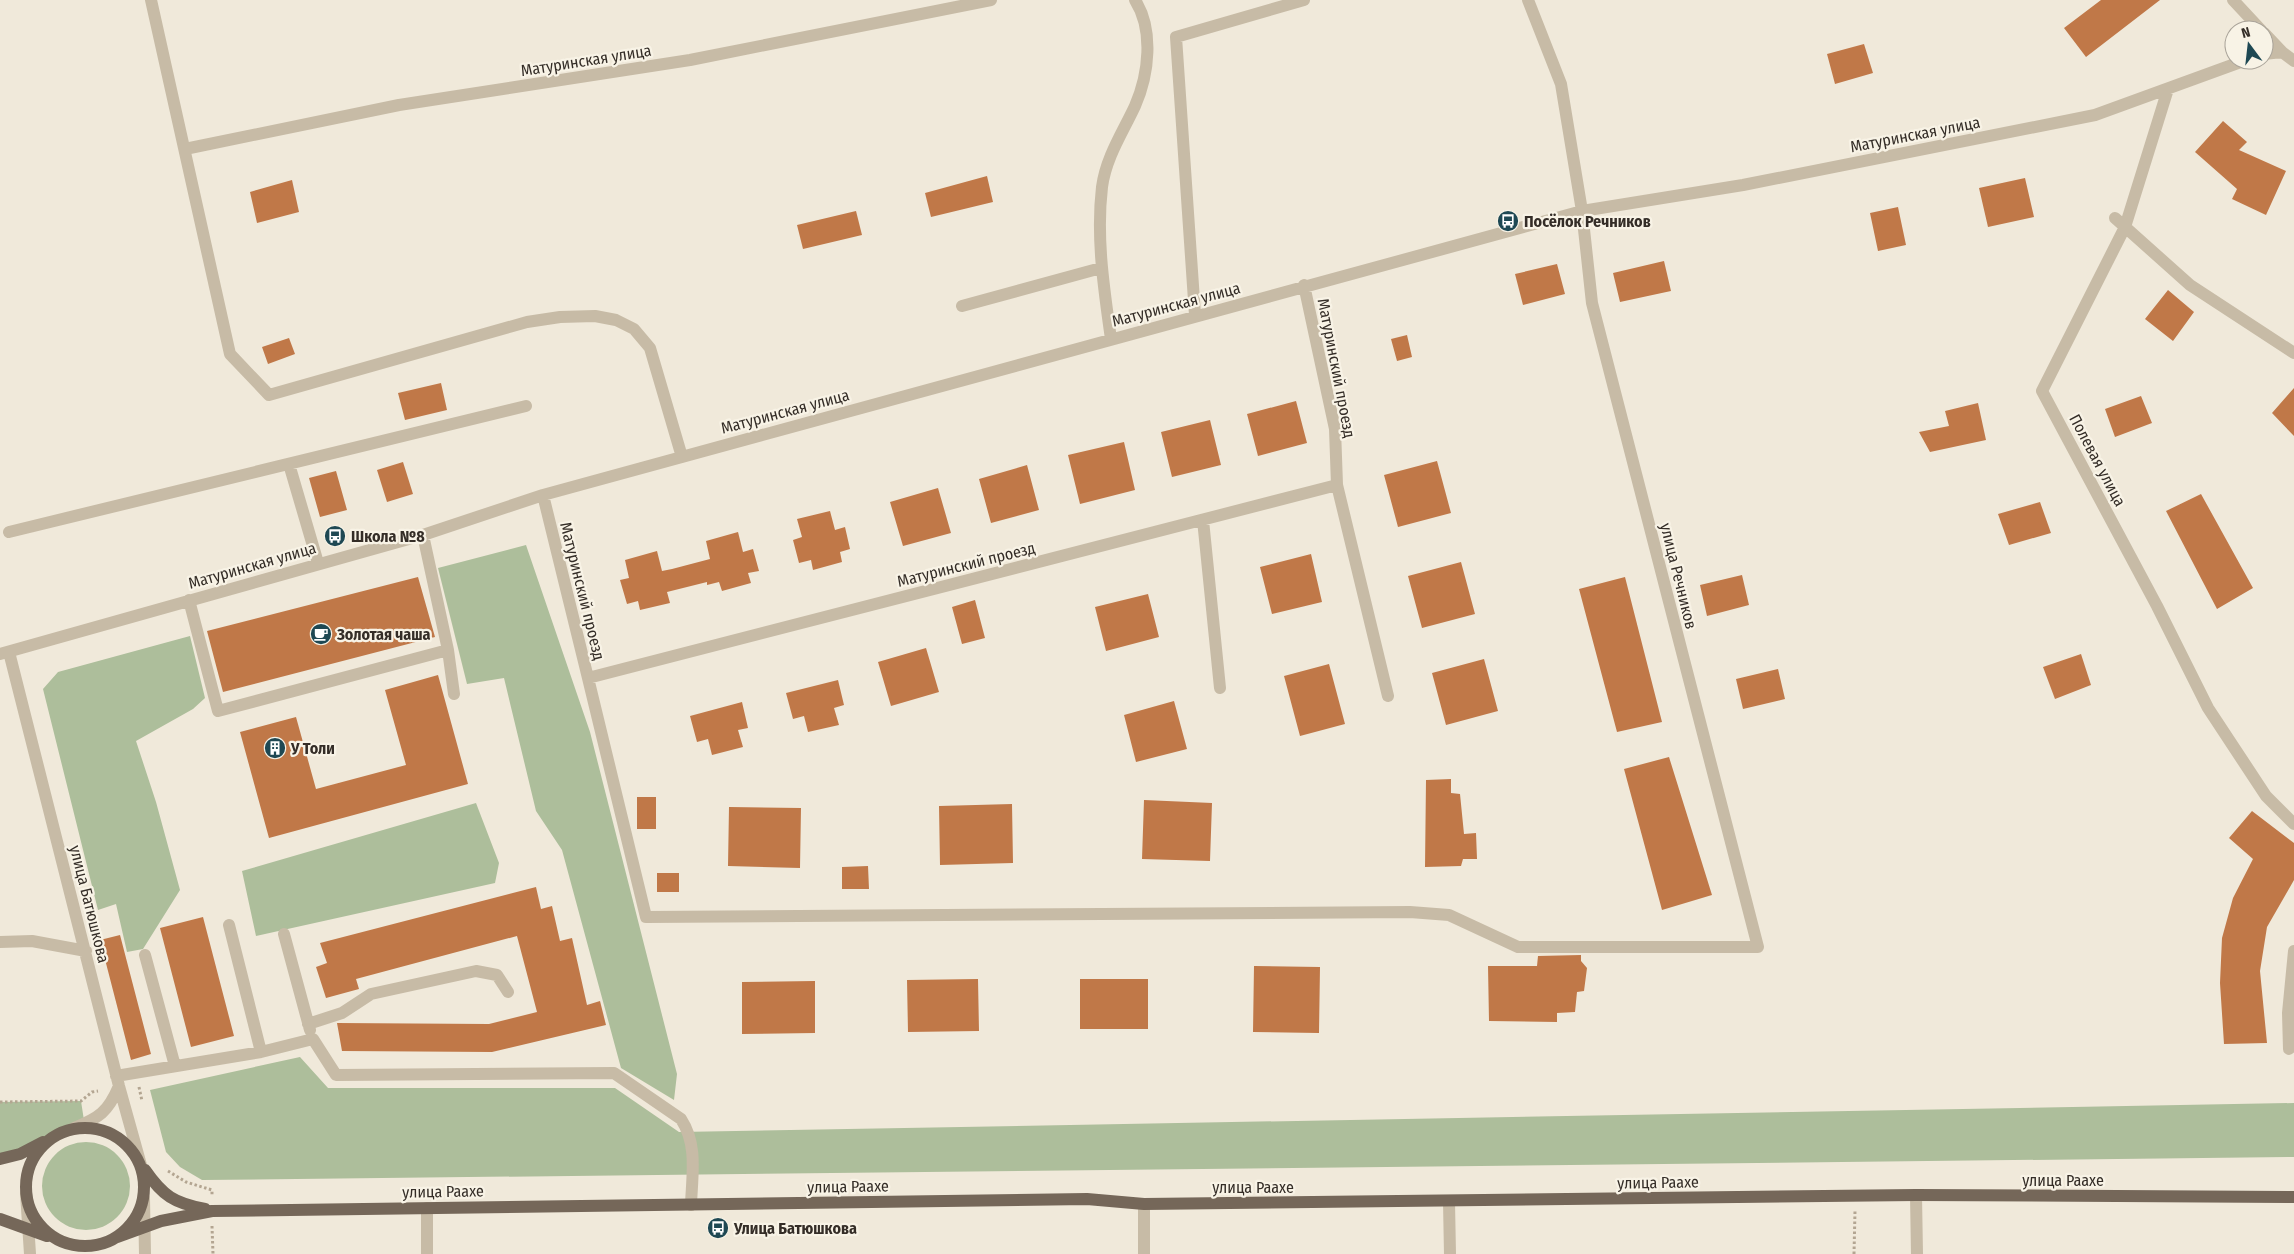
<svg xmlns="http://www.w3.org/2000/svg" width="2294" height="1254" font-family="'Fira Sans Condensed',sans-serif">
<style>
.green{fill:#adbe9b}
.building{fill:#c07848}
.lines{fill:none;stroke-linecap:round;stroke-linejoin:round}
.path{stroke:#b3a591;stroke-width:3;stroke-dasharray:2.5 2.5;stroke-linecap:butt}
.minor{stroke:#c7bba6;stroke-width:12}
.major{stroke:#756759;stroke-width:12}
.labels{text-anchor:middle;stroke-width:4.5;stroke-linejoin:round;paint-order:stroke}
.street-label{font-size:16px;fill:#342d27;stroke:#f8f3e6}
.poi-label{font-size:16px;font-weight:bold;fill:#342d27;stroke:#f8f3e6;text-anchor:start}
</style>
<rect width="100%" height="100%" fill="#f0e9da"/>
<path class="green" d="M526 545 590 732 677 1074 674 1100 621 1068 562 850 536 811 504 678 467 684 438 568Z
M190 636 205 698 193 709 136 741 156 802 180 890 143 949 127 952 116 904 98 910 43 689 58 672Z
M476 803 499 863 495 883 256 936 242 871Z
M300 1057 328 1088H615L679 1132 2294 1103V1157L202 1180 180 1167 166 1152 150 1090Z
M81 1101 85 1127C54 1130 29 1151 0 1159V1102Z
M42 1186a44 44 0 1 1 88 0a44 44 0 1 1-88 0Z"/>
<path class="building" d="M2101 0H2160L2086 57 2064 28Z
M1864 44 1873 73 1835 84 1827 54Z
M2223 121 2247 142 2239 150 2286 171 2266 215 2232 199 2237 189 2195 152Z
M987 176 993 202 931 217 925 193Z
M2025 178 2034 217 1988 227 1979 188Z
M292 180 299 212 257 223 250 192Z
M1898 207 1906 245 1878 251 1870 213Z
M856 211 862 235 803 249 797 225Z
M1664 261 1671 291 1620 302 1613 273Z
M1557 264 1565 294 1523 305 1515 274Z
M2168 290 2194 312 2173 341 2145 319Z
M1407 335 1412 357 1397 361 1391 339Z
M289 338 295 354 268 364 262 347Z
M441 383 447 410 405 420 398 393Z
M2294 388V436L2272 413Z
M2141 396 2152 423 2115 437 2105 409Z
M1296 401 1307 443 1258 456 1247 414Z
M1978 403 1986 440 1930 452 1919 432 1949 426 1945 411Z
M1210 420 1221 465 1172 477 1161 432Z
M1124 442 1135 490 1080 504 1068 455Z
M1437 461 1451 513 1398 527 1384 475Z
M403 462 413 494 387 502 377 470Z
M1027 465 1039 510 991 523 979 479Z
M336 471 347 510 320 517 309 478Z
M938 488 951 533 903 546 890 502Z
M2201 494 2253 588 2217 609 2166 511Z
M2040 502 2051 533 2009 545 1998 514Z
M830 511 835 530 845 527 850 549 840 552 842 562 813 570 811 560 799 563 793 540 802 537 797 519Z
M738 532 743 552 753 549 759 571 748 573 751 583 722 591 719 582 707 585V582L667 592 670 603 640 610 638 601 627 604 620 580 629 578 625 560 657 551 662 571 672 569 710 559 706 541Z
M1311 554 1322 602 1272 614 1260 567Z
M1461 562 1475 614 1422 628 1408 576Z
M1742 575 1749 605 1707 616 1700 585Z
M418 577 435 637 223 692 207 631Z
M1625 577 1662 722 1617 732 1579 589Z
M1148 594 1159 637 1106 651 1095 607Z
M975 600 985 638 962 644 952 607Z
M926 648 939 692 891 706 878 662Z
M2081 654 2091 685 2055 699 2043 667Z
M1484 659 1498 711 1446 725 1432 673Z
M1329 664 1345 724 1300 736 1284 676Z
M1778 669 1785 699 1743 709 1736 679Z
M438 675 468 784 269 838 240 732 296 717 316 789 406 765 385 690Z
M838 680 844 705 834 708 839 725 808 732 804 716 793 719 786 693Z
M1174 701 1187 749 1136 762 1124 715Z
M742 702 748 728 738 730 743 747 712 755 708 739 697 742 690 716Z
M1669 757 1712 895 1662 910 1624 769Z
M1451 779V793L1460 794 1464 834 1476 833 1477 859H1463L1461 866 1425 867 1426 780Z
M637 797H656V829H637Z
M1144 800 1212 803 1210 861 1142 859Z
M1012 804 1013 863 940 865 939 806Z
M729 807 801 808 800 868 728 866Z
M2252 811 2294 843V880L2267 927 2260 971 2267 1043 2224 1044 2220 983 2222 938 2233 898 2253 859 2229 838Z
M868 866 869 889H842V867Z
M657 873H679V892H657Z
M536 887 541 909 552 906 560 941 572 938 587 1005 600 1001 606 1025 492 1052 342 1051 337 1023 489 1024 537 1012 517 936 356 979 359 989 326 998 316 967 327 963 320 943Z
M203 917 234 1036 191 1047 160 928Z
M120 935 151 1054 131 1060 100 940Z
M1581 955V961L1587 968 1584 991 1577 992 1575 1012 1557 1013V1022L1489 1021 1488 966H1537L1538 956Z
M1254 966 1320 967 1319 1033 1253 1032Z
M978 979 979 1031 908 1032 907 980Z
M1080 979H1148V1029H1080Z
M815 981V1033L742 1034V982Z"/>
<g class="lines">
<path class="path" d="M139 1087 142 1101
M0 1102 81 1101 92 1092 98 1091
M168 1171 186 1182 212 1190V1195
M212 1226 213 1254
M1854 1254 1855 1211"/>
<path class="minor" d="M151 0 230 354 269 395 527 322 560 317 595 316 616 320 634 329 650 348 682 457
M2233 0 2261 30
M2264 33 2282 52
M2264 54 2282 52 2294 61
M2168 89 2125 227 2042 391 2157 606 2208 708 2266 796 2294 824
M185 149 399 105 690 60 991 0
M2115 218 2190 285 2294 353
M962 306 1101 268
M1195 315 1176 37 1304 0
M1111 339C1104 289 1096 238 1102 187 1106 157 1123 132 1135 106 1149 74 1154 30 1135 0
M289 464 318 563
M1337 485 1388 696
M543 495 588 678 1337 485 1335 429 1304 285
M1203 520 1220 688
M9 532 526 406
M189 600 218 711 448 650 423 535
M448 650 454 694
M9 652 119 1086 141 1165
M0 654 423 535 543 495 1582 211 1743 185 2095 115 2246 60
M588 678 646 917 1410 912 1449 915 1518 947H1758L1592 303 1582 211 1561 84 1528 0
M229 925 261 1052
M284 934 310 1030
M0 942 32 941 86 951
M145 955 175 1066
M308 1024 342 1013 371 994 476 971 497 975 508 992
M2289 1049 2288 1013 2294 951
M116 1076 261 1052 313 1039 336 1075 614 1073 681 1119C698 1145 692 1175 691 1205
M74 1128C99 1118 108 1112 119 1086
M26 1193 30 1254
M1916 1195 1917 1254
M144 1198 145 1254
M1449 1202 1450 1254
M427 1254V1208
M1144 1254V1204"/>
<path class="major" d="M26 1187a59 59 0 1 1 118 0a59 59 0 1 1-118 0Z
M0 1159 20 1154 43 1142
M145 1170C163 1196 174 1203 205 1209
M0 1219 47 1236
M117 1237 161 1221 212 1211 1087 1199 1144 1204 1916 1195 2294 1197"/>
</g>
<defs>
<g id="bus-disc" transform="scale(1.125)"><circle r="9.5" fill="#1e4853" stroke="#f8f3e6"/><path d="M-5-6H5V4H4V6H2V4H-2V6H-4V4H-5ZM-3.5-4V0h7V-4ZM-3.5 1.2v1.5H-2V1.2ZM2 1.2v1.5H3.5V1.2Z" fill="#fff"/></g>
<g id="cafe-disc" transform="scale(1.125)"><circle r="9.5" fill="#1e4853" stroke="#f8f3e6"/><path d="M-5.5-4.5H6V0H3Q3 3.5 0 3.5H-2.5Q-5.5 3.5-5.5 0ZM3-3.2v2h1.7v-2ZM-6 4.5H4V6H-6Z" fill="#fff"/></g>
<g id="building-disc" transform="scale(1.125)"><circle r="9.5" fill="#1e4853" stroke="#f8f3e6"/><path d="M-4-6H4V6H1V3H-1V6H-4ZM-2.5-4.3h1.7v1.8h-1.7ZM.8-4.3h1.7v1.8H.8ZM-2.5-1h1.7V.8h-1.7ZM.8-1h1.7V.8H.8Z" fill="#fff"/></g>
</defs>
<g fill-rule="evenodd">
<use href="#bus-disc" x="1508" y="221"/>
<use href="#bus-disc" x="335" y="536"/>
<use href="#cafe-disc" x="321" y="634"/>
<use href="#building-disc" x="275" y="748"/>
<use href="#bus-disc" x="718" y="1228"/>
</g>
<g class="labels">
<g class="street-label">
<text transform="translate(586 60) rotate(-9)" y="6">Матуринская улица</text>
<text transform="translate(1915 134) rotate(-11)" y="6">Матуринская улица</text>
<text transform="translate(1176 304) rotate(-15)" y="6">Матуринская улица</text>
<text transform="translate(1337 368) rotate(79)" y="6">Матуринский проезд</text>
<text transform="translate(785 411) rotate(-15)" y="6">Матуринская улица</text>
<text transform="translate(2098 460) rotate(62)" y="6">Полевая улица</text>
<text transform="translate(966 564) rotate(-14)" y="6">Матуринский проезд</text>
<text transform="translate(252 565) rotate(-16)" y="6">Матуринская улица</text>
<text transform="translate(1679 576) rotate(76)" y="6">улица Речников</text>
<text transform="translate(583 591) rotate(76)" y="6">Матуринский проезд</text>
<text transform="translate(90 904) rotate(76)" y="6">улица Батюшкова</text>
<text x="2063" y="1186">улица Раахе</text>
<text transform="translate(1658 1182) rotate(-1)" y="6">улица Раахе</text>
<text transform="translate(848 1186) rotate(-1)" y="6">улица Раахе</text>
<text x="1253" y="1193">улица Раахе</text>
<text transform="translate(443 1191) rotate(-1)" y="6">улица Раахе</text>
</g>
<g class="poi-label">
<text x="1524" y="227">Посёлок Речников</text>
<text x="351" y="542">Школа №8</text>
<text x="337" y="640">Золотая чаша</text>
<text x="291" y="754">У Толи</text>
<text x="734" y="1234">Улица Батюшкова</text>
</g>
</g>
<g transform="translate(2249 45) rotate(345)"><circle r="24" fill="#f8f3e6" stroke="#aaa49a"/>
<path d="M0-4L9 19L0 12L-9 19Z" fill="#1e4853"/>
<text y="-8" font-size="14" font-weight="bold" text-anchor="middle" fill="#342d27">N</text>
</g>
</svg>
